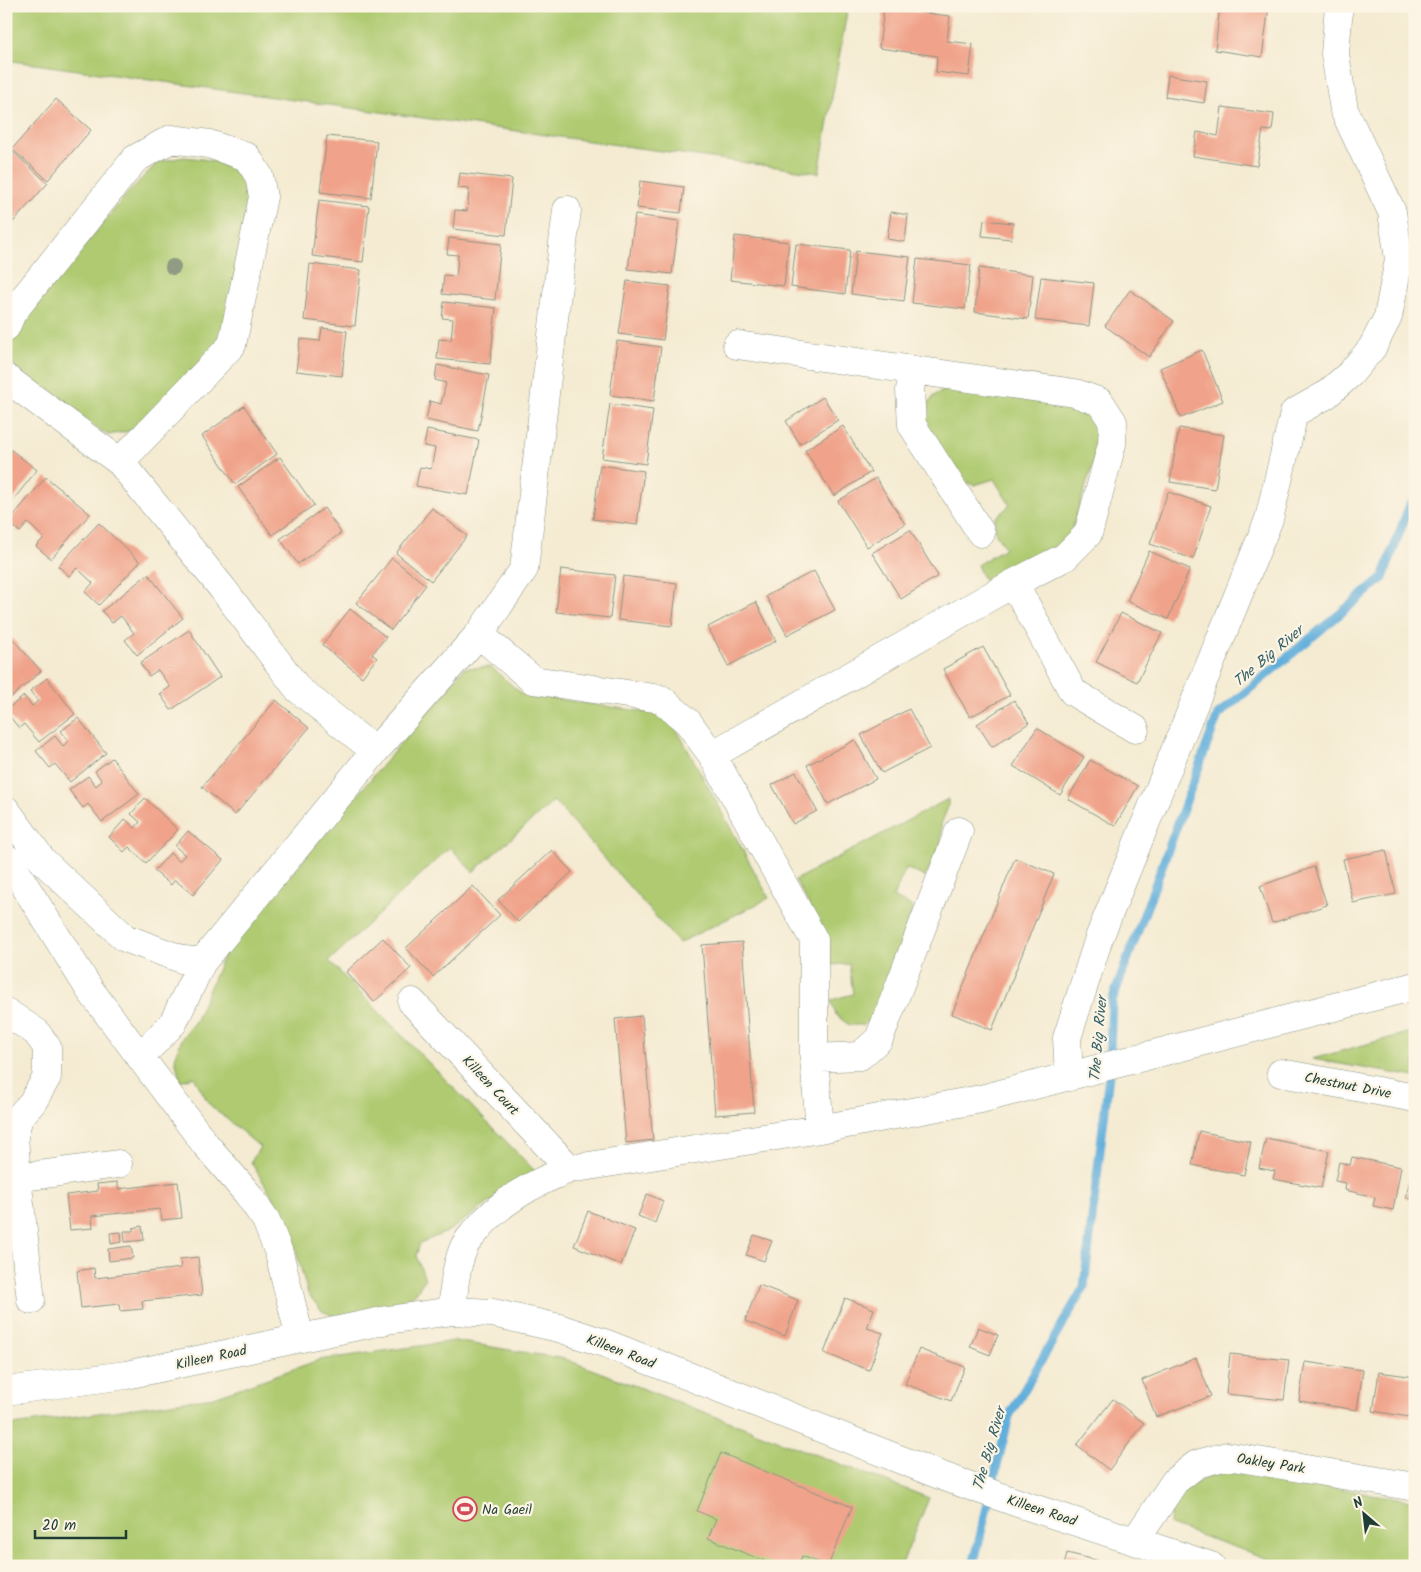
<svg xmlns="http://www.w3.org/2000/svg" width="1421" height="1572" font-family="Kalam,sans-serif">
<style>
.green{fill:#afca71;stroke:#678452}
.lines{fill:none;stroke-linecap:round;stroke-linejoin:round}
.stream{stroke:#62afdb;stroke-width:9}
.building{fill:#f0a38a}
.minor-casing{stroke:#8a9483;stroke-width:29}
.tertiary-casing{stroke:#8a9483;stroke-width:29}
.minor{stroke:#fff;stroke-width:28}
.tertiary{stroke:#fff;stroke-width:28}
.tree{fill:#8f9b82}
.labels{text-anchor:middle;stroke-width:4.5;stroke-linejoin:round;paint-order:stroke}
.street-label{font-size:14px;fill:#1f3d34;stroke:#fcf5e5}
.poi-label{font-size:14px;fill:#1f3d34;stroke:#fcf5e5;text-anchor:start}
.water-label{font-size:15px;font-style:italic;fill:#335f66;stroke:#fcf5e5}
</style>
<rect width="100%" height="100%" fill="#fcf5e5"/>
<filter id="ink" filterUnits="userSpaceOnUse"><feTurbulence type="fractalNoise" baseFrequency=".02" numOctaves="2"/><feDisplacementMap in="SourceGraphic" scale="10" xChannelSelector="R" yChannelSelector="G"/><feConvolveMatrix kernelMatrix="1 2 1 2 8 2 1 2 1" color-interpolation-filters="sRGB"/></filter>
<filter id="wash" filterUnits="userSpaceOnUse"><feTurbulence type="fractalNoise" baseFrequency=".0096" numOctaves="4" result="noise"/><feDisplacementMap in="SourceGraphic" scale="20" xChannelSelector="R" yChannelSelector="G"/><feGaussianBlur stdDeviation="1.12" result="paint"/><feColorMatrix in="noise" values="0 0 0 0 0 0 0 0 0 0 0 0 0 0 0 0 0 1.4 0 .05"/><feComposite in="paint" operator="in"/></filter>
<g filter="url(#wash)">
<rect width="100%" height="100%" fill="#f4ebd2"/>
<path class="green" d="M6 6H848L819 173 13 61 6 68Z
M184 157C215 160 240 162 248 198L229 319 217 344 133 430 109 435 101 431 17 371 9 352 15 331 126 195 158 162Z
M947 389 1080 407 1095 418 1099 432 1093 464 1069 538 1055 550 987 587 977 565 1005 548 995 532V518L1010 505 994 479 975 485 961 481 925 427 923 410 935 395Z
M491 667 522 694 660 714 677 730 769 898 679 943 554 801 473 872 450 847 329 961 535 1171 447 1232 420 1243 416 1256 425 1279 415 1294 400 1305 340 1319 322 1311 308 1294 288 1222 251 1162 260 1147 209 1104 194 1077 180 1081 175 1058 182 1038 196 1020 224 954 464 668Z
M948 799V807L941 824V843L925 877 906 868 893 897 913 907 873 1017 864 1025H849L836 1015 831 1000 853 994 849 964 830 965 817 919 795 880Z
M1415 1031V1077L1312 1059Z
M455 1341 565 1359 929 1498 901 1566H6V1426L214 1397 319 1360Z
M1231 1471 1415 1501V1566H1289L1170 1525 1171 1505 1186 1488 1207 1477Z"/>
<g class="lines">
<path class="stream" d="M973 1566 1009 1416 1084 1287 1109 1075 1112 1001 1218 715 1383 578 1410 504 1415 502"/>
</g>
<g id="blocks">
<path class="building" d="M1220 6H1269L1262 57 1215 50Z
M884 8 950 16 947 41 973 44 969 76 936 72 937 56 879 48Z
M1168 75 1207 81 1204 103 1165 97Z
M56 99 91 130 48 180 12 149Z
M1222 107 1274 114 1272 131 1263 130 1257 166 1193 156 1197 132 1218 136Z
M327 136 377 141 371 198 320 192Z
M12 151 48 183 6 230V158Z
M460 173 512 179 506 235 453 229 455 210 467 211 468 202 469 189 458 188Z
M640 181 684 187 681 213 637 208Z
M319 200 369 206 363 262 312 256Z
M891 212 908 215 905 242 887 239Z
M635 215 679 221 672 274 628 269Z
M984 220 1013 223 1011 239 982 236Z
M735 236 789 242 784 286 730 280Z
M449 238 501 244 495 300 442 294 444 275 456 276 457 268 458 255 447 254Z
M796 244 850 250 845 294 791 287Z
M856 251 910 257 904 301 851 294Z
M917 259 971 265 965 309 912 303Z
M310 264 361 270 355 326 304 320Z
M979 268 1033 275 1028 319 975 312Z
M1041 277 1094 283 1089 326 1035 320Z
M627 281 670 286 663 340 619 334Z
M1130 290 1174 321 1149 357 1105 326Z
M444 302 496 308 490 364 437 359 439 339 451 340 453 319 442 318Z
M322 328 347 331 342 376 296 371 300 339 320 341Z
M617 341 661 347 654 401 610 395Z
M1202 350 1223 401 1181 418 1160 368Z
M437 365 489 375 478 431 426 420 430 401 441 404 446 383 435 380Z
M823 397 838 420 800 444 786 421Z
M610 404 653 410 646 464 602 458Z
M244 406 277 454 235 484 202 436Z
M843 426 871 472 834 496 805 450Z
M1179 428 1224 435 1215 489 1170 482Z
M427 430 479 440 468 495 416 486 420 467 431 469 435 448 424 446Z
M6 446 37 470 6 509Z
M280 457 314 505 272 535 238 487Z
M600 465 644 471 637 525 593 519Z
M46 477 90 514 51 559 36 546 44 538 28 523 20 532 8 522Z
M876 478 905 524 867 547 838 501Z
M1168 492 1211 506 1193 559 1150 544Z
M324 508 341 533 298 564 280 539Z
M432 508 467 536 431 581 396 553Z
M99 523 140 562 99 605 85 592 93 583 77 568 69 576 58 566Z
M910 530 938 576 901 599 872 553Z
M1149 551 1190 569 1168 619 1127 601Z
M392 558 426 585 391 630 356 603Z
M561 569 615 575 610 618 556 612Z
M814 571 835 610 787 635 766 596Z
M148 574 183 618 137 655 125 640 134 633 121 616 112 623 102 611Z
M623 576 677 583 672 626 618 620Z
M756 602 776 641 728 666 708 627Z
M350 609 386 637 372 654 377 658 362 677 322 645Z
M1121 613 1162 633 1137 682 1096 662Z
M189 630 220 677 171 710 160 694 170 687 158 670 149 676 140 663Z
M11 637 41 671 6 702V641Z
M983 647 1010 695 970 717 943 669Z
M47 678 75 714 39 742 24 724 19 728 6 712V710L24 696 32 706 38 701 30 691Z
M276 700 309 728 235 815 202 787Z
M1014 700 1029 723 992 747 977 724Z
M909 709 930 748 882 773 861 735Z
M78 718 106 753 70 782 55 764 50 768 36 751 55 736 63 746 69 741 61 731Z
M1037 728 1084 757 1060 795 1013 766Z
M855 740 876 779 828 804 807 765Z
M112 758 139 794 102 822 88 804 83 808 69 790 88 776 96 786 102 781 95 771Z
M1090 760 1138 786 1115 826 1068 799Z
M796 772 817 811 793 824 772 785Z
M145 798 178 830 146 863 129 847 124 852 109 837 125 819 135 828 140 822 131 814Z
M188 831 223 860 193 895 175 880 171 885 154 871 170 853 179 861 185 855 175 846Z
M1415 843V867H1414L1409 845Z
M552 850 572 872 518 922 498 900Z
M1386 850 1396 894 1353 903 1343 859Z
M1015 858 1054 874 992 1030 952 1014Z
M1314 867 1327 905 1272 923 1260 886Z
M473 886 500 915 433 977 406 948Z
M383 938 411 968 374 1002 346 972Z
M742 942 754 1112 715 1115 702 945Z
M642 1016 653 1140 626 1143 615 1019Z
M1199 1131 1251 1142 1244 1175 1192 1165Z
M1266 1138 1329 1151 1321 1188 1273 1179 1275 1171 1259 1168Z
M1352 1157 1401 1167 1393 1210 1373 1206 1375 1197 1345 1190 1346 1183 1335 1181 1339 1162 1350 1165Z
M1414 1159H1415V1200L1406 1198Z
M118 1182V1189L178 1182 182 1218 162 1220 160 1209 92 1216 93 1228 70 1230 66 1195 98 1191 97 1184Z
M647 1194 663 1201 655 1223 638 1216Z
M588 1211 635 1230 621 1265 574 1246Z
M142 1226 144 1240 125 1242 124 1231H133V1228Z
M121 1232 122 1242 111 1244 110 1233Z
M754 1235 772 1241 764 1261 746 1255Z
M131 1246 133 1258 109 1261 108 1249Z
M198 1257 202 1295 142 1301 143 1309 120 1311 119 1304 81 1308 77 1271 94 1268 95 1278 181 1268 180 1259Z
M759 1285 798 1300 785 1336 745 1321Z
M845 1298 874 1309 867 1328 883 1333 869 1370 824 1353Z
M978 1327 998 1335 990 1355 970 1347Z
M919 1349 965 1367 951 1401 905 1384Z
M1230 1354 1289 1360 1284 1400 1226 1394Z
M1196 1358 1211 1396 1156 1417 1142 1380Z
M1305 1362 1363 1370 1357 1410 1299 1401Z
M1379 1372 1415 1377V1418L1373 1411Z
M1113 1399 1144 1423 1109 1470 1077 1445Z
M721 1453 852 1507 828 1566 802 1556 798 1566H776L708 1538 716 1519 697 1511Z
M1067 1553 1108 1563 1107 1566H1064Z"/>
</g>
</g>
<g filter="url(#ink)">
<use href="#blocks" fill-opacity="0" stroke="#8a9483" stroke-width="1"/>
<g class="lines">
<g class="minor-casing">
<path id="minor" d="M6 327 12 313 135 159 171 139 209 144 247 157 259 176 263 197 232 345 120 462
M913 371 910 390 912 425 981 533
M6 378 120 462 223 589 298 689 375 751
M1014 583 1073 692 1135 729
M479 634 533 680 661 699 688 722 712 755 814 940V1058L820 1129
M712 755 1014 583 1065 557 1088 534 1112 444 1113 422 1100 402 1075 393 737 345
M6 810 43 861 125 938 184 960 202 962
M6 858 10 862 90 990 206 1145 247 1193 266 1220 279 1253 300 1338
M412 1002 570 1169
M6 1012 36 1032 47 1047V1077L32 1103 19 1117 14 1136 17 1178 31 1300
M141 1056 173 1023 202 962 375 751 479 634 524 569 567 210
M814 1058 860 1056 879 1039 959 831
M1281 1073 1415 1098
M1069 1077 1067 1038 1099 938 1269 519 1294 413 1326 395 1350 374 1372 348 1388 317 1399 259 1392 212 1344 110 1335 54 1339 6
M17 1178 118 1164
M453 1311C453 1289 455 1268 464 1247 466 1242 471 1237 475 1232 500 1201 533 1183 570 1169L820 1129 981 1099 1415 986
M1135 1541 1175 1481 1197 1464 1227 1456 1415 1487"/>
</g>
<g class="tertiary-casing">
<path id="tertiary" d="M6 1391 126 1375 387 1320 453 1311 493 1313 559 1328 607 1344 942 1476 1021 1504 1211 1566"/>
</g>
<use href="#minor" class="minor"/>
<use href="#tertiary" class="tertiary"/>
</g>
<circle class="tree" cx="173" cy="267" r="8"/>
</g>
<defs>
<g id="stadium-ring" transform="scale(1.25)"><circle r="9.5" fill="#fcf5e5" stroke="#d1495b" stroke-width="1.5"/><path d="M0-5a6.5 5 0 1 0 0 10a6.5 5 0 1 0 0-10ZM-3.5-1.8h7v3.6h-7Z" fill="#d1495b"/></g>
</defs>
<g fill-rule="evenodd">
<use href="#stadium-ring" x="465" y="1509"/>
</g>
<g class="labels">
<g class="street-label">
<text transform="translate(491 1085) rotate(47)" y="5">Killeen Court</text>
<text transform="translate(1348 1085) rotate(11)" y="5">Chestnut Drive</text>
<text transform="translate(621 1351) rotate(21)" y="5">Killeen Road</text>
<text transform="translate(211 1357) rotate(-12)" y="5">Killeen Road</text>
<text transform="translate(1271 1463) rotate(9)" y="5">Oakley Park</text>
<text transform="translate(1042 1510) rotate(18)" y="5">Killeen Road</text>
</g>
<g class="poi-label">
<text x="482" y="1514">Na Gaeil</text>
</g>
<g class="water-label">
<text transform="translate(1268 656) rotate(-40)" y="5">The Big River</text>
<text transform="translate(1098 1039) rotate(-85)" y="5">The Big River</text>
<text transform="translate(989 1449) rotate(-74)" y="5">The Big River</text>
</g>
</g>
<rect width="1421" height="1572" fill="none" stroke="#fcf5e5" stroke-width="25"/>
<g transform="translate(1364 1514) rotate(332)" stroke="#fcf5e5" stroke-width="4" paint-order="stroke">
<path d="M0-4L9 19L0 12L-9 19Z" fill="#1f3d34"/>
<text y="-8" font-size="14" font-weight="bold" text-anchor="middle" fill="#1f3d34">N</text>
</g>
<path d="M35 1530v8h91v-8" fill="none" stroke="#1f3d34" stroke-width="2.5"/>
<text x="42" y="1530" font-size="15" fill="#1f3d34" stroke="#fcf5e5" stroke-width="4" paint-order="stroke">20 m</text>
</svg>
